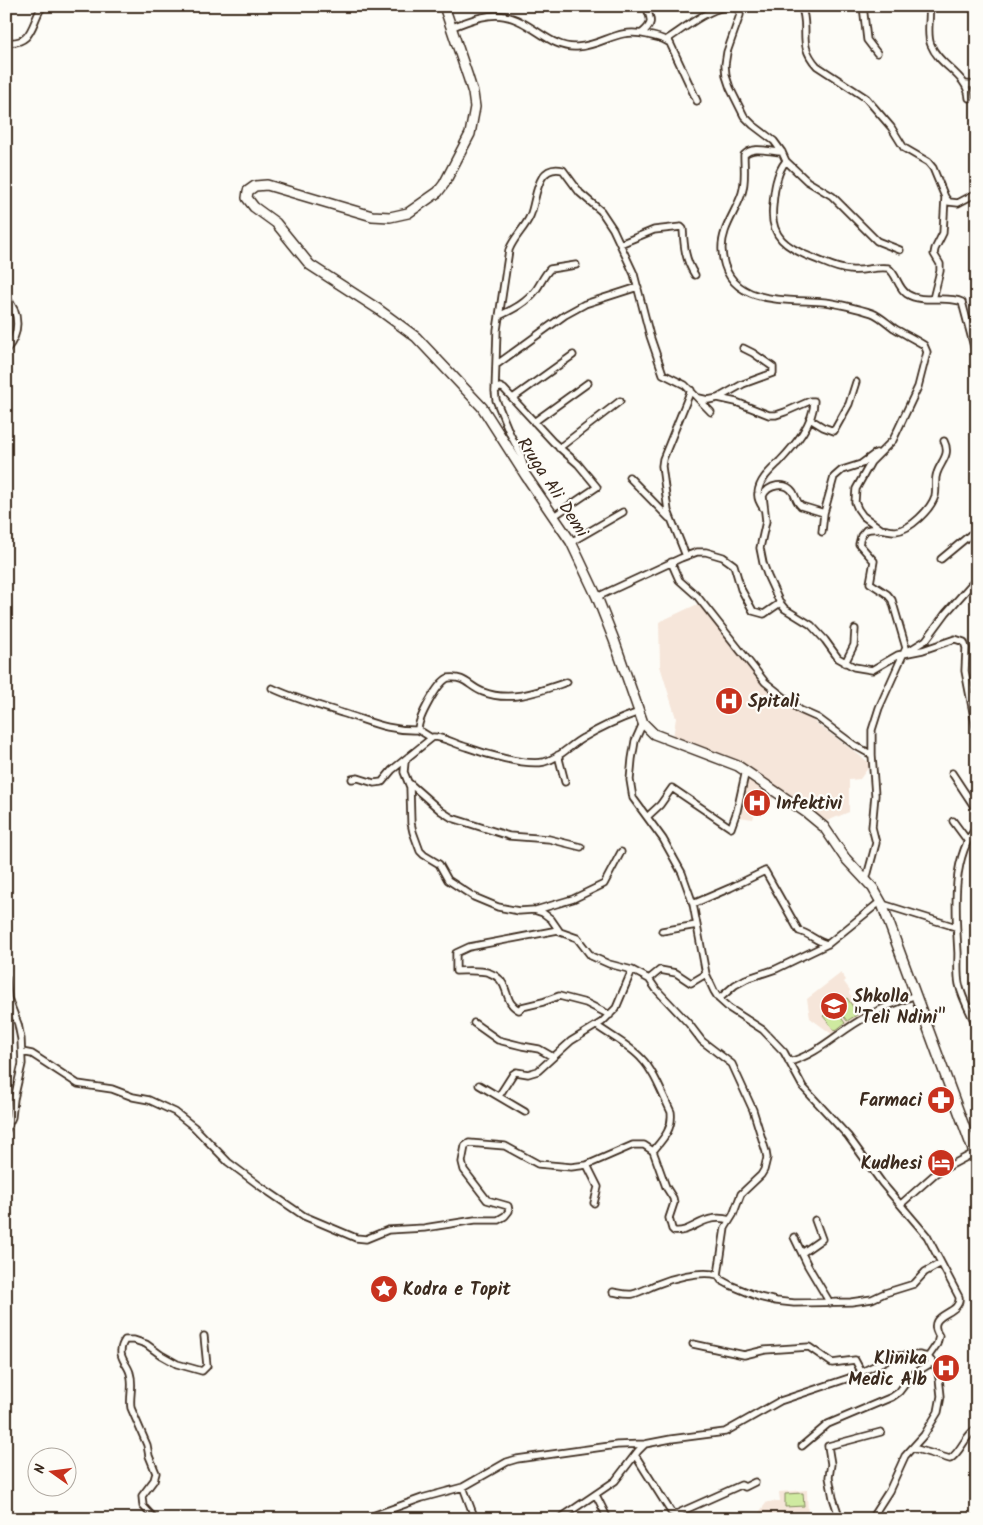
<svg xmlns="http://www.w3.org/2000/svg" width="983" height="1525" font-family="Kalam,sans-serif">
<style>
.built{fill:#f6e6da}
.grass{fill:#cfeaa0;stroke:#858a5f}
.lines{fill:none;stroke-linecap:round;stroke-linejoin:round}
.street-casing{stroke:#3b2a1e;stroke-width:9}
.secondary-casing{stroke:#3b2a1e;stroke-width:12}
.street{stroke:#fdfcf7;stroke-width:5.5}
.secondary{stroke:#fdfcf7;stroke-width:9}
.labels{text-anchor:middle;stroke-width:4.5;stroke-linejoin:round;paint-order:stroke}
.street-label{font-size:18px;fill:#3b2a1e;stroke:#fdfcf7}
.poi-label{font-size:18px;font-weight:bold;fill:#3b2a1e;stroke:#fdfcf7;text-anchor:start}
</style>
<rect width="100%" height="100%" fill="#fdfcf7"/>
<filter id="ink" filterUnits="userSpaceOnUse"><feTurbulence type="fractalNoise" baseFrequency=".02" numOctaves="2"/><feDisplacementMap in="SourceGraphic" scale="10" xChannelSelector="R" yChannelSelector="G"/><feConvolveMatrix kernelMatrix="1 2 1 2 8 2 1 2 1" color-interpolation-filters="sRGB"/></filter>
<g filter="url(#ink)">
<path class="built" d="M702 602 765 685 871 764 860 779 849 780V812L827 821 745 765 673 737 676 718 660 666 659 622Z
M749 779 758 784V787L773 797 768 811 760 809 756 810 753 819 740 817 746 783Z
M841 973 846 980 844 982 850 990 849 993 865 1013 833 1035 810 1018 807 999Z
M807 1490 808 1519H757V1515L767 1502 780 1501 779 1492Z"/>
<path class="grass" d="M847 998 858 1014 847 1021 836 1006Z
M834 1008 845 1023 835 1031 823 1016Z
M803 1493 804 1506 785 1507V1494Z"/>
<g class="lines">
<g class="street-casing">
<path id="street" d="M740 6V15L727 52 725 65 726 76 730 88 744 116 753 125 774 141 782 152 786 161 807 181 832 196 877 241 900 250
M801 6C811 29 796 43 817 66L866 98 891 127 904 148 928 162 933 168 945 197 949 202 958 203 977 193
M863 6 867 40 877 53
M929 6C931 18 926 34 931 45 939 66 968 75 969 98
M452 27C469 21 486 13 504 16 531 20 550 49 577 47 606 45 616 27 648 35 656 37 664 38 670 43L697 101
M642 33C654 23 651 20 646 6
M666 40C682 30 706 10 725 7 730 7 735 8 740 9
M6 42C31 45 31 27 40 10L44 6
M966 84 977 85
M782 152C770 152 753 145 744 155 744 169 746 180 742 193 736 212 721 229 722 250 725 306 784 299 824 302 836 303 860 309 872 313 880 316 887 323 894 328 904 334 914 339 924 345L927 352 918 387 893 440 871 462 856 489 855 502 858 509 863 516 881 529
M786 161C776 173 774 191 773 205 769 237 787 248 813 258 826 263 836 269 850 270 863 272 875 266 888 268 897 274 897 287 907 294 923 304 946 295 962 302L977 358
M620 244 654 230 681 227 683 229C684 246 685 260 695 275
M6 298C21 313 20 335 6 350
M933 299 940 271V264L934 254 935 249 943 233 945 197
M499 316C514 309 526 303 536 290 541 283 544 275 550 269L576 265
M496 365 565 315 585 304 638 287
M495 391 500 387 504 389 553 442 578 464 597 487 554 516
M513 398 573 355
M699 398 708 400 718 398 743 384 773 373V367L753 353 743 348
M718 398 736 402 769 415H776L785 412 810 401H814C814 423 794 446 780 461 771 470 759 480 758 493 757 498 760 503 763 508
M810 419 823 427 834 431 849 404 856 382
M534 422 588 383
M559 448 620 401
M525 470 521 455 510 434 496 400 495 391 497 330 509 250C514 237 525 228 530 216 537 201 535 163 563 170L580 193 601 211 613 229 634 274 650 336 663 374 685 385 711 412
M629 477 669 518
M824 513 801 506C796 502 796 497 793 492 786 481 767 485 763 496L766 521 760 548 763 563 768 577 780 603 785 609 811 625 825 640 838 658 854 667 872 670 898 655 923 650 955 639 964 642 966 648 965 671 977 733
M822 532 824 513 834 477 842 470 861 464 876 453
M571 542 623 512
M686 556 668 511 662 466 663 459 691 390
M941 559 970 535 977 531
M671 562 679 580 697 596 765 682 800 710 818 718 854 745 872 755
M597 597 681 558 697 552H706L723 557 734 565 741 589 753 611 764 614 780 603
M905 653 926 640 946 613 977 578
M845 663 854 645 855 629
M272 688C295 699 318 705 342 713 369 721 388 731 418 730
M643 723 635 741 632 759 630 780 633 798 663 839 682 873 693 904 706 974 714 991 719 999 729 1008 763 1030 784 1052 803 1087 848 1136 882 1183 927 1236 959 1297C962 1316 924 1312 939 1336L937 1344 928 1357
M430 737 422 732 418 730C418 719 437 683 448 678 466 676 468 686 483 692 511 703 540 691 567 682
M558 755 565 782
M408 757 405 762 404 772 410 787 411 823 413 832 420 851 424 855 439 864 448 880 474 897 498 907 519 911 534 910 543 913 551 919 560 932 577 938 591 956 609 964 632 970 649 979 660 970 676 973 691 983 706 974
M952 773 977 811
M352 779 358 778 374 783 382 782 392 770 433 737C444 737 455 744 466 747 485 754 525 766 544 762 560 758 570 745 583 738 601 727 619 719 639 712
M408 782 441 811 452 818 509 836 549 839 581 847
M647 817 660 805 672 788 731 828 737 811 746 770
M953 821 967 840
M977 827C950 859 956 914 958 953 958 964 957 974 959 984 962 999 971 1013 977 1027
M866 880 876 843 872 827 875 795 872 755V730L879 708 906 648 892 600 887 594 870 583 874 561 859 544 861 536 866 530C876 526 886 531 896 531 910 530 931 509 935 496 937 488 934 480 937 473 941 461 951 455 944 441
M693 904 730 888 765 871 799 931C811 934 816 942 828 944
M882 904 956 927
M536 910 573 899 604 884 621 852
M558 930 469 947 456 953V971C477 971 499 967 506 991 509 1000 510 1005 519 1010L522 1007 543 1002 559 996 586 1003 610 1015
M662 931 697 925
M6 978 8 998 18 1024 21 1039 22 1064 14 1099 12 1117 6 1130
M649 979 656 989 689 1024 702 1041 732 1064 753 1110 766 1152 767 1158 764 1170 761 1175 741 1194 733 1215 725 1228 718 1275 721 1280 730 1285 759 1297 776 1301 794 1303 851 1302 872 1299 885 1293 914 1284 925 1272 941 1263
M719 999 735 985 746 979 776 969 828 944 881 901
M474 1023 498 1040 522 1046 539 1049 553 1057
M597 1026C611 1036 629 1045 641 1058 654 1071 663 1096 671 1112 673 1129 663 1139 653 1151
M22 1052 32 1054 78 1084 112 1089 133 1097 149 1100 175 1112 194 1127 228 1162 260 1186 304 1216 356 1238 366 1239 388 1230 424 1228 475 1220H498L505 1216 509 1211 508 1206 487 1200 464 1170 462 1162 465 1146 469 1143 505 1146 538 1164 571 1167 587 1165 633 1145H644L653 1151 666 1187 673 1198 674 1203 669 1218 672 1229 674 1231C692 1234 703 1212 730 1220
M789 1062C819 1054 839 1031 866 1017 882 1008 899 1001 916 995
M479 1085 525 1112
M499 1096 513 1074 516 1072 528 1074 538 1071 571 1041 602 1022 616 1008 632 970
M587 1165 598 1187 594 1203
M901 1204 936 1173 974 1153
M794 1237 808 1266 830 1303
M802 1253 822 1239 815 1220
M613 1292C620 1293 626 1295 633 1294 641 1292 648 1288 655 1285 672 1278 700 1270 718 1275
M693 1344 744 1355 765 1350 809 1347 832 1363 855 1360 862 1373
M802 1446 828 1424 892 1397 899 1392 912 1375 933 1362
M913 1448 950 1459C962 1451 964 1436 977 1428
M635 1455 671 1512 676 1514 678 1519
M463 1487 475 1519
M596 1495 608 1519
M676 1514 741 1485 745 1487 755 1482
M155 1519 143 1506 142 1496 154 1480 156 1473 149 1456 147 1445 131 1408C129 1396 134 1385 130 1373 128 1365 120 1359 121 1351 121 1347 123 1343 125 1340H134L146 1344 161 1355 177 1364 202 1371 207 1366 204 1336
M364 1519 422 1498 463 1487 507 1462 517 1459 617 1445 645 1444 671 1439 725 1432 780 1401 849 1378 895 1356 919 1355 928 1357 937 1368 939 1378 941 1396 938 1412 924 1435 905 1456 889 1491 871 1519
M559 1519 615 1481 638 1451 645 1444
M840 1519 833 1498 829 1477 831 1464 828 1446 881 1432
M961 1519H977"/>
</g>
<g class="secondary-casing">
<path id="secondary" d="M444 6 468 77 473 93 475 107 470 134 444 184 438 192 408 213 390 217 372 216 267 185 255 186 248 191 247 198 254 207 276 223 310 265 378 309 416 337 482 407 526 476 571 542 597 597 614 640 643 723 654 734 738 766 807 813 824 827 845 858 873 888 882 904 977 1161"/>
</g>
<use href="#street" class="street"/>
<use href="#secondary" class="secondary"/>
</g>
</g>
<defs>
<g id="hospital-disc" transform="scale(1.4375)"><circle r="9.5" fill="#c8321e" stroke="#fdfcf7"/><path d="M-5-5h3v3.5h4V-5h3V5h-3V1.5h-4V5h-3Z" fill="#fff"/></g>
<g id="school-disc" transform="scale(1.4375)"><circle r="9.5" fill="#c8321e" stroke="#fdfcf7"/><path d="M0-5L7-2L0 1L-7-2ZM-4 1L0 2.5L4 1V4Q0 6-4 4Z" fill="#fff"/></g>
<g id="pharmacy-disc" transform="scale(1.4375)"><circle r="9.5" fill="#c8321e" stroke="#fdfcf7"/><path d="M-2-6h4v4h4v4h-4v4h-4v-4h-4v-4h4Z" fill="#fff"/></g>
<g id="hotel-disc" transform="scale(1.4375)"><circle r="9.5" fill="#c8321e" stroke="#fdfcf7"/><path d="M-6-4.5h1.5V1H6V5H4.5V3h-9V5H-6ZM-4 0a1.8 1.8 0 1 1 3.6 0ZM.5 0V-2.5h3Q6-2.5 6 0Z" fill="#fff"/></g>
<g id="sight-disc" transform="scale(1.4375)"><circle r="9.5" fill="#c8321e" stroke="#fdfcf7"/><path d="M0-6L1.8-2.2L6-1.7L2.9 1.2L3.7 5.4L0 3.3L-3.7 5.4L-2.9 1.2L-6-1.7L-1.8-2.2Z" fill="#fff"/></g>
</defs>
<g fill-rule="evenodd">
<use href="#hospital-disc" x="729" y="701"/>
<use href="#hospital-disc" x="757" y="803"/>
<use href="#school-disc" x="834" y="1006"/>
<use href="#pharmacy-disc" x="941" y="1100"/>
<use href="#hotel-disc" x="941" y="1163"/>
<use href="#sight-disc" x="384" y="1289"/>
<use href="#hospital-disc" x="946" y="1368"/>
</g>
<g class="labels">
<g class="street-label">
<text transform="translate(553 487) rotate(57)" y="6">Rruga Ali Demi</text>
</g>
<g class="poi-label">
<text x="748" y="707">Spitali</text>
<text x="776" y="809">Infektivi</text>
<text x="853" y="1002">Shkolla<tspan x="853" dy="21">"Teli Ndini"</tspan></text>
<text x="922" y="1106" text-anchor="end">Farmaci</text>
<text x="922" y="1169" text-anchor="end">Kudhesi</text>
<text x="403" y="1295">Kodra e Topit</text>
<text x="927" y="1364" text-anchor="end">Klinika<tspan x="927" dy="21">Medic Alb</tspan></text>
</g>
</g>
<rect width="983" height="1525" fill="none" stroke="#fdfcf7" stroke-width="25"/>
<rect x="12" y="12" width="958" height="1500" fill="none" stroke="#3b2a1e" stroke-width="2" filter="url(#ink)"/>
<g transform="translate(52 1472) rotate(284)"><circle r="24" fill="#fdfcf7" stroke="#afa8a0"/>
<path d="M0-4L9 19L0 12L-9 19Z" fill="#c8321e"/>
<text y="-8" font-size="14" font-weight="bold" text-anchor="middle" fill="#3b2a1e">N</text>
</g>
</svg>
